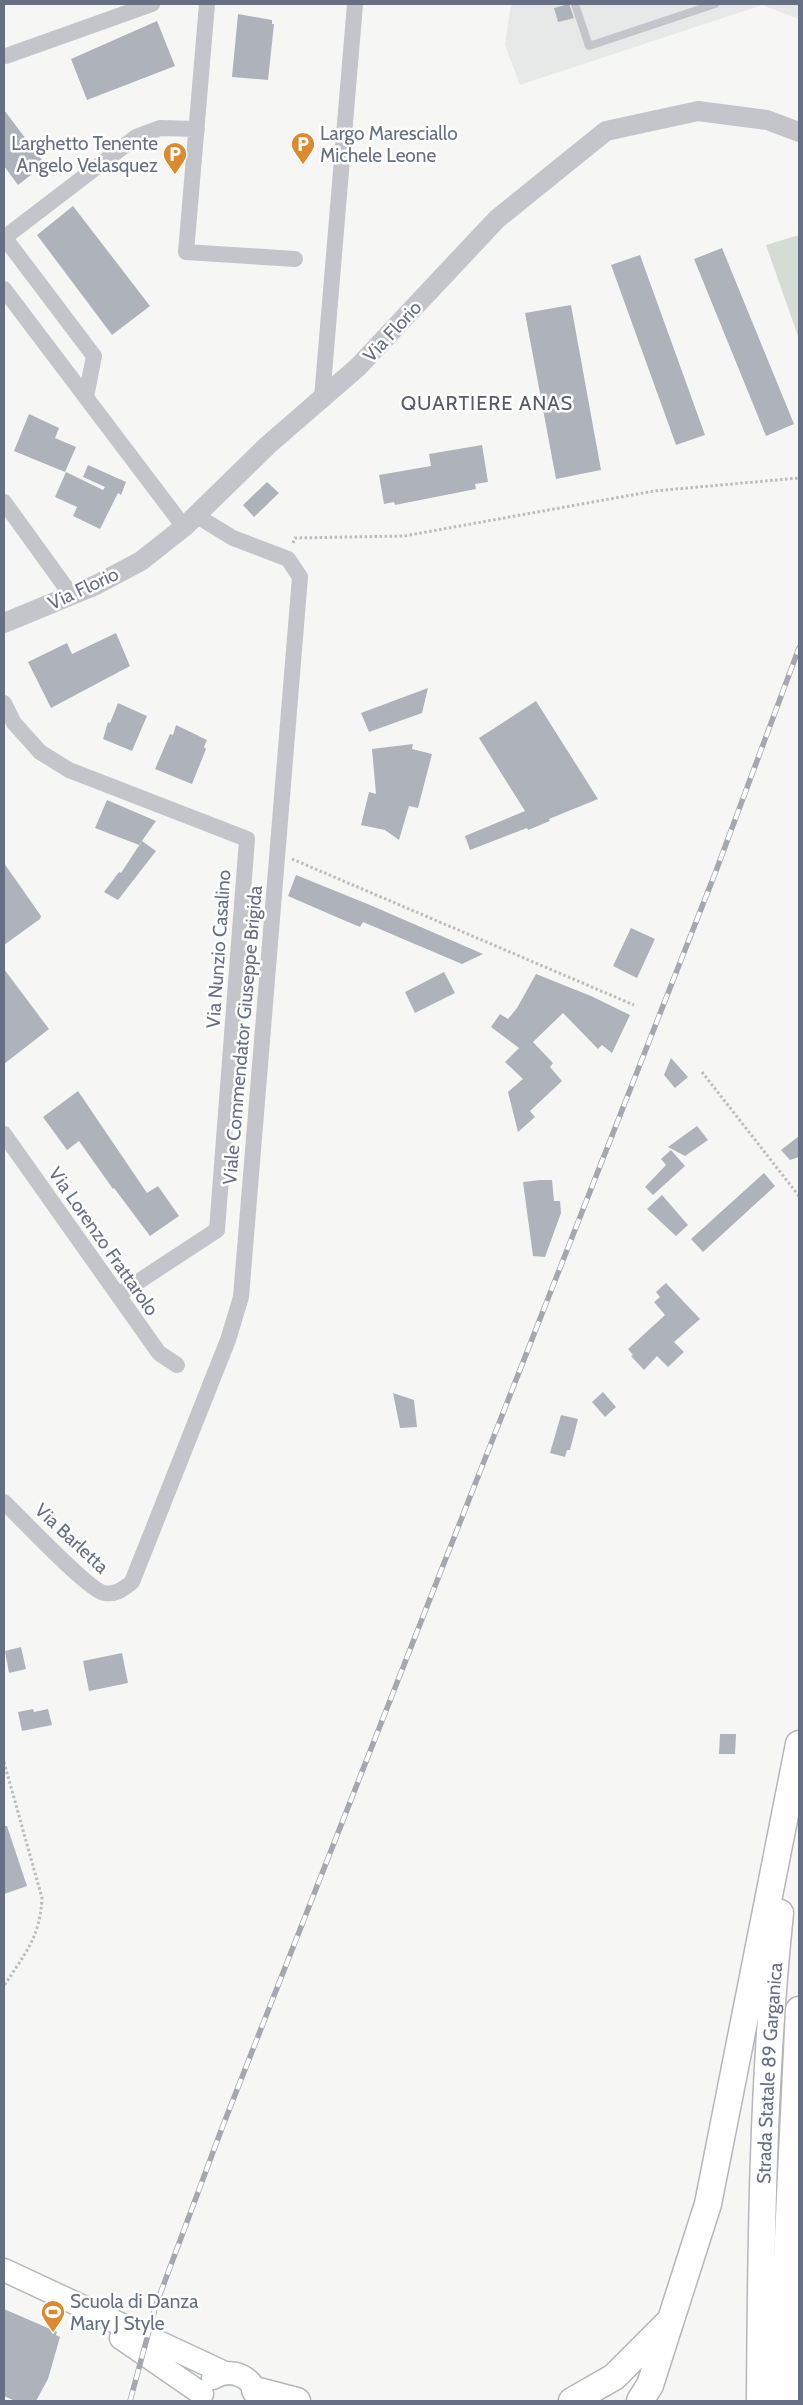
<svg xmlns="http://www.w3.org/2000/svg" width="803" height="2405" font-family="Cabin,sans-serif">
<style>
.built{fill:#e7e8e8}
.green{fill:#d5dcd4}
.building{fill:#aeb2bb}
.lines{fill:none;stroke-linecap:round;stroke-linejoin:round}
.secondary-casing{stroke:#b5b8be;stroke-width:25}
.trunk-casing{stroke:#b4b6bb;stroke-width:29}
.path{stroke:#bbbcc0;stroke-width:3;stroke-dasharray:2.5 2.5;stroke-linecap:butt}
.service{stroke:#c3c5ca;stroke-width:8}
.minor{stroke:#c3c5ca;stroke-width:16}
.tertiary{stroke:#c3c5ca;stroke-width:20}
.secondary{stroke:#fff;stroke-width:22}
.trunk{stroke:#fff;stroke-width:26}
.rail-casing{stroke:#a4a7af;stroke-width:5.5}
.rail{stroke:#fff;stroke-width:4;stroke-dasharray:11;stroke-linecap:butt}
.labels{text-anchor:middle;stroke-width:5;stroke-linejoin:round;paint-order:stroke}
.poi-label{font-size:19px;fill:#676f84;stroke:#fff;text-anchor:start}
.street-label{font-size:19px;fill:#676f84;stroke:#fff}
.neighbourhood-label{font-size:20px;letter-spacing:1px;fill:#555b6a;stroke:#fff}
</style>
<rect width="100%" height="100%" fill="#f6f7f4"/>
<path class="built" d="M511 4H799V19L762 5 520 85 505 45Z"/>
<path class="green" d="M799 235V339L766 245Z"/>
<path class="building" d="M569 4 574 18 558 22 554 8Z
M238 14 272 20V24H274L268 80 232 77Z
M157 21 175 66 87 100 71 59Z
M4 110 45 164 18 185 4 166Z
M73 206 150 306 112 335 37 235Z
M722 248 794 424 766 436 694 259Z
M640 255 705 435 676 445 611 265Z
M571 305 601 470 556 479 525 313Z
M29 414 59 428 55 438 76 447 65 472 14 451Z
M482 445 488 482 475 484 476 489 395 505 394 502 384 504 379 475 431 466 429 454Z
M88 465 126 482 121 495 118 493 100 529 73 516 77 507 55 497 66 472 103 490 105 487 83 477Z
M267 482 279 493 254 517 243 505Z
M116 633 130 666 51 708 28 662 67 643 72 654Z
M428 688 422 713 369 732 361 713Z
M536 701 598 799 549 819 550 821 528 830 527 828 470 850 465 836 525 811 479 738Z
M118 703 147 716 132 751 103 739 108 722 110 723Z
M176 725 207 740 204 747 206 749 192 784 155 769 170 734 173 735Z
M413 744 412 749 432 754 418 808 409 806 399 840 385 830 361 825 369 792 376 794 372 749Z
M107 800 156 821 139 845 95 828Z
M142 841 156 851 118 900 104 892 119 872 121 873Z
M4 863 41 916 40 919 4 945Z
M296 875 370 905 483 954 462 964 363 922 360 927 341 919 288 896Z
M631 928 655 939 637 978 613 966Z
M4 969 49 1029 4 1064Z
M444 972 455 993 415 1013 405 992Z
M536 974 591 996 630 1015 612 1053 602 1045 598 1049 563 1013 533 1042 553 1063 550 1067 562 1081 530 1111 535 1117 518 1132 508 1092 523 1079 505 1062 519 1048 491 1027 500 1014 508 1019 517 1008Z
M671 1058 688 1077 675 1088 664 1075Z
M78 1091 147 1193 158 1186 179 1216 150 1236 114 1188 113 1189 79 1141 67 1150 43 1117Z
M697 1126 708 1140 685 1156 668 1147Z
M799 1136V1157L790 1160 781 1150Z
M671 1150 685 1166 653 1195 645 1187 666 1165 661 1159Z
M764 1173 775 1186 703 1252 691 1239Z
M540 1180H552L554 1201H560L561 1213 545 1257 533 1256 523 1182Z
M662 1195 688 1225 676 1236 647 1209Z
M666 1283 700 1319 674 1342 684 1352 668 1367 657 1356 644 1370 631 1356 633 1355 628 1349 665 1315 654 1302 660 1297 656 1292Z
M603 1392 616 1407 605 1417 592 1402Z
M393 1393 414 1400 417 1427 400 1428Z
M561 1415 578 1419 570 1450H567L565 1457 550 1453Z
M21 1647 26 1669 9 1673 5 1651Z
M122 1653 128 1683 89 1691 83 1661Z
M33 1709 34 1712 48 1709 52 1725 22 1731 18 1712Z
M720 1734H736L735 1754H719Z
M4 1826H7L27 1886 4 1894Z
M4 2309 57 2332 56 2335 60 2337 48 2379 36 2401H15L4 2396Z"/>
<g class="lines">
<g class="secondary-casing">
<path id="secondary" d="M4 2270 225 2373
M121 2338 202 2394
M213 2378C232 2366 257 2378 257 2401"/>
</g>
<g class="trunk-casing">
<g id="trunk">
<path d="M255 2390 297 2401"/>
<path d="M572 2401 614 2377 667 2324"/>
<path d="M640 2401 650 2385 708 2204 799 1744"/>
<path id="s1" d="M760 2401C761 2239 763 2075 780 1913"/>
<path d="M786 2401V2280L799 2010"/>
</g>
</g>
<path class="path" d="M293 543 295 538 404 536 654 491 799 478
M292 859 634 1005
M702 1072 799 1196
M4 1762 42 1898C40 1938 25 1953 4 1986"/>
<path class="service" d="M575 4 589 46 715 4"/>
<path class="minor" d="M207 4 186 252 295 259
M6 56 152 4
M4 237 94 356 86 397
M4 238 136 137 160 128 197 129
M4 289 184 527
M322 398 355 4
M4 502 72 596
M4 703 14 723 40 752 69 770 247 839 217 1230 118 1295
M4 1134 159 1353 177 1365
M4 1502C20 1517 88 1590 104 1593 116 1595 123 1589 132 1582L228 1340 241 1297 300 577 288 559 233 538 197 516"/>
<path class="tertiary" d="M4 623 96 585 141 561 184 527 268 445 358 367 497 219 606 131 698 111 767 120 799 132"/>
<use href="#secondary" class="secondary"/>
<use href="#trunk" class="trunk"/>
<g class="rail-casing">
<path id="rail" d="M130 2401 156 2305 222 2128 716 871 799 648"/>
</g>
<use href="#rail" class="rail"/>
</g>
<defs>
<g id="parking-pin" transform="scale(1.25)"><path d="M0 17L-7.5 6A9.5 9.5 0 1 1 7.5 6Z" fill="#dc8a2f" stroke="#fff"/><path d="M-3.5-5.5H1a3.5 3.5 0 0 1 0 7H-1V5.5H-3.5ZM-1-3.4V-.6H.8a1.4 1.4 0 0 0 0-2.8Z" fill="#fff"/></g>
<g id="stadium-pin" transform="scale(1.25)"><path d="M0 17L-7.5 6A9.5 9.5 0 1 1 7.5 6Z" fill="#dc8a2f" stroke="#fff"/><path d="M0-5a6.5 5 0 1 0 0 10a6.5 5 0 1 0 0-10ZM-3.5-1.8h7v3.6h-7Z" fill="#fff"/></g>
</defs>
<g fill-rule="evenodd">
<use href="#parking-pin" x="303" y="144"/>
<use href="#parking-pin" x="175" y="154"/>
<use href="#stadium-pin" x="53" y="2312"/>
</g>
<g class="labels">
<g class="poi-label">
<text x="320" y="140">Largo Maresciallo<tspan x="320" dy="22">Michele Leone</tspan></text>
<text x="158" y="150" text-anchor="end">Larghetto Tenente<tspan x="158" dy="22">Angelo Velasquez</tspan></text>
<text x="70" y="2308">Scuola di Danza<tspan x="70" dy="22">Mary J Style</tspan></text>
</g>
<g class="street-label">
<text transform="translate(392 331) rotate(-47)" y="7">Via Florio</text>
<text transform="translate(83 588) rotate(-25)" y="7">Via Florio</text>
<text transform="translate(218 949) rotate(-86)" y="7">Via Nunzio Casalino</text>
<text transform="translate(242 1035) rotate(-85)" y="7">Viale Commendator Giuseppe Brigida</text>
<text transform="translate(104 1241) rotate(55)" y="7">Via Lorenzo Frattarolo</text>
<text transform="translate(72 1538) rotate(43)" y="7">Via Barletta</text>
<text dy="7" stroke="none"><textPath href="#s1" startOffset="328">Strada Statale 89 Garganica</textPath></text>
</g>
<g class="neighbourhood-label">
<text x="487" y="410">QUARTIERE ANAS</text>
</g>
</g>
<rect width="803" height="2405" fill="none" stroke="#676f84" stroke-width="10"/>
</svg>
